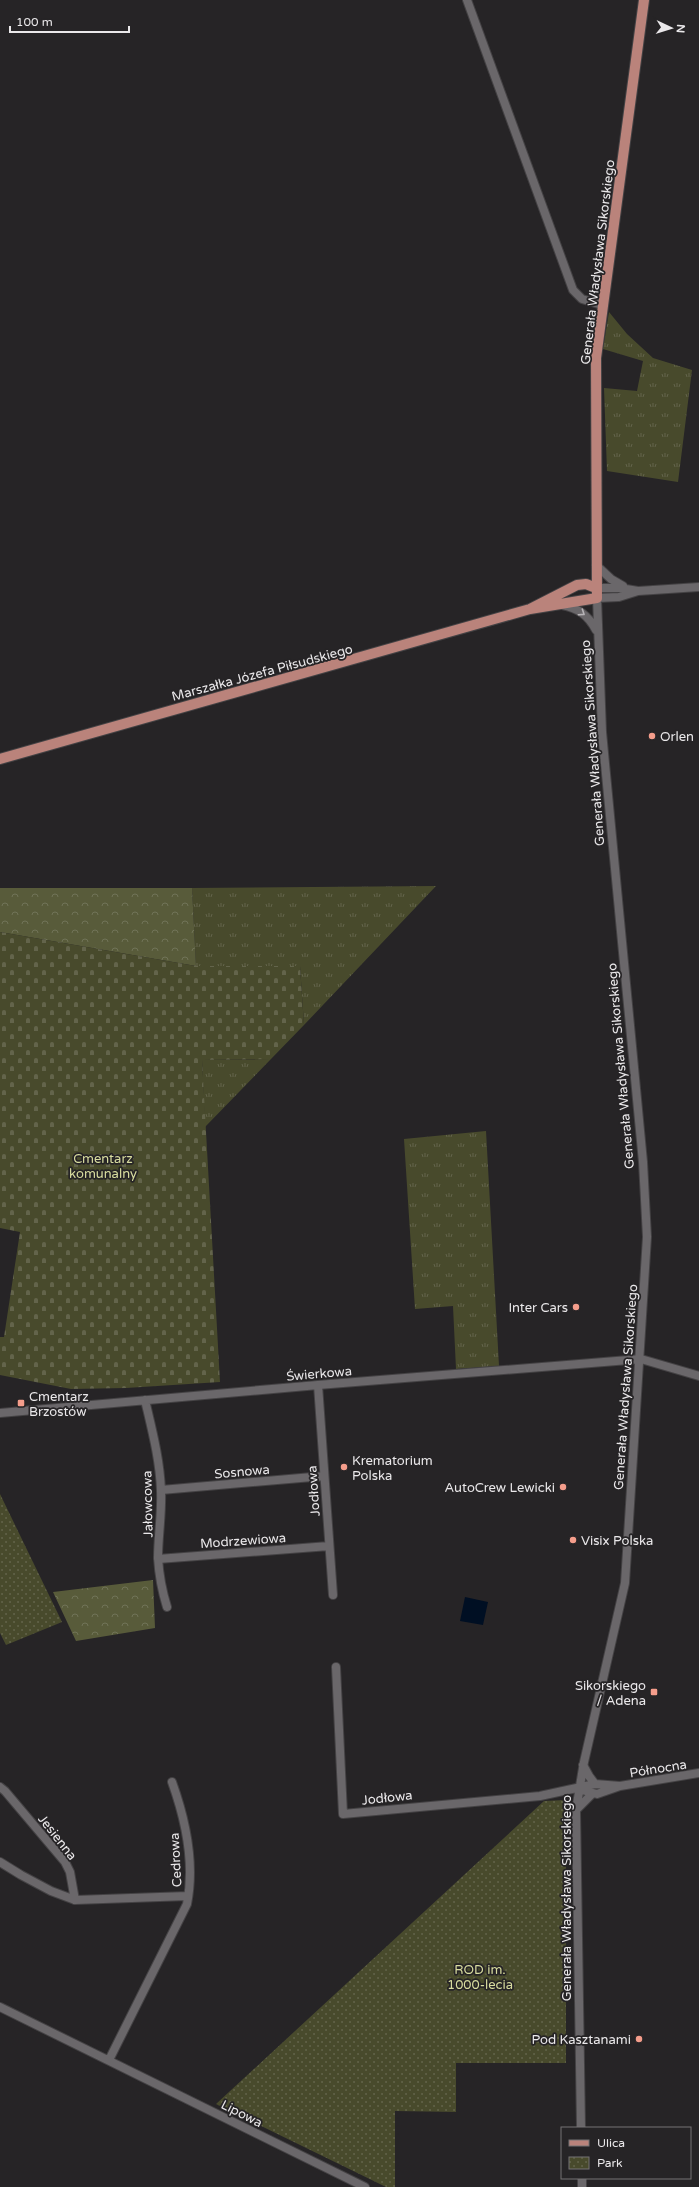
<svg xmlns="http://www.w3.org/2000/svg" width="699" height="2187" font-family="'Varela Round',sans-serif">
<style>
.grass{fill:url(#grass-tufts)}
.forest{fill:url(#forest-crowns)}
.cemetery{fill:url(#cemetery-stones)}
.park{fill:url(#park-dots)}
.water{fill:#000f23}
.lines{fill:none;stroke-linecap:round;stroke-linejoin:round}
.minor-casing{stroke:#444244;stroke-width:10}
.major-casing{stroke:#444244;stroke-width:12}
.minor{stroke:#6a676a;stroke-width:8}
.major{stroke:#ba837b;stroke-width:10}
.oneway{stroke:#b7b4b7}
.poi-dot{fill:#f49d8b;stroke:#262426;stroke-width:1.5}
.labels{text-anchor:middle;stroke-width:3.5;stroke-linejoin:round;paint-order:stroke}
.street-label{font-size:13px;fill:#eae8ea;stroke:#262426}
.poi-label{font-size:13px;fill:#eae8ea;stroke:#262426;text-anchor:start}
.park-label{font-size:13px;fill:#d8dc9f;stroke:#262426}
</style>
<defs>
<pattern id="grass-tufts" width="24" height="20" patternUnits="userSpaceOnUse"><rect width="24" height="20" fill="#484a2c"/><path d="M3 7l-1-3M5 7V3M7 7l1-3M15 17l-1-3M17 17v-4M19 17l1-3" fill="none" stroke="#63644b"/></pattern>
<pattern id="forest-crowns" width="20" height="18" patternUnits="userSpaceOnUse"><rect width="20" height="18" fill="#585b3a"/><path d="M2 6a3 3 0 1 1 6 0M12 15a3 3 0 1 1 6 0" fill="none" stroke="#707357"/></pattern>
<pattern id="cemetery-stones" width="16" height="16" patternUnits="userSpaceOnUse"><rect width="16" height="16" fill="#484a2c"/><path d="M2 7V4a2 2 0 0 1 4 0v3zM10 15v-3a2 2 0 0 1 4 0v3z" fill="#63644b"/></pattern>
<pattern id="park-dots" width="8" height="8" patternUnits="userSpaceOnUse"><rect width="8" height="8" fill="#484a2c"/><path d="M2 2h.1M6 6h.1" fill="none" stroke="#63644b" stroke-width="1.8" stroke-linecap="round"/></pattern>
</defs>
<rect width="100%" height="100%" fill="#262426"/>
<path class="grass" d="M609 312 627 334 653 358 692 370 678 482 607 471 604 388 637 391 643 361 603 349Z
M436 886 304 1025 300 966H196L192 888Z
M271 1059 205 1127 202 1060Z
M486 1131 499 1366 456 1369 453 1306 415 1309 404 1139Z"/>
<path class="forest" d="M0 888H192L196 966 0 932Z
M153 1580 155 1628 76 1641 53 1592Z"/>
<path class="cemetery" d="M0 932 196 966H300L304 1025 271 1059 202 1060 220 1382 126 1388 71 1389 0 1375V1337H4L20 1232 0 1228Z"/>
<path class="park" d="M0 1494 62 1622 6 1645 0 1633Z
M566 1800V2063H456V2112L395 2111V2187H386L216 2104 544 1801Z"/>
<path class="water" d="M465 1597 488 1602 483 1625 460 1621Z"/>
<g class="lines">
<g class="minor-casing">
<path id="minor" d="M467 0 573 290 582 299 602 305
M596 565 611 579 623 586
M596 588H620L638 591 699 587
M562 605C578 608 588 615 596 630
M318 1385 333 1595
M145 1400C152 1430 160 1460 161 1491 162 1514 158 1536 158 1558 159 1574 162 1591 167 1607
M0 1413 318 1385 641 1359 699 1376
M161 1490 324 1476
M158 1559 329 1546
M336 1667 343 1814 540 1796 595 1784 620 1786
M583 1765 589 1776 595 1784
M0 1787 5 1791 65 1862 70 1872 75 1900
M578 1789 597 1794 620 1786 699 1773
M576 1810 592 1794
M0 1862 21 1875 51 1891 75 1900 188 1896
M0 2007 365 2187
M109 2060 187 1904C195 1864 186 1821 172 1782
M581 2128 576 1810 584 1762 625 1583 647 1237 643 1162 602 732 597 598 619 597 638 591
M582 2178V2187"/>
</g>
<g class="major-casing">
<path id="major" d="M530 609 597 598 596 358 644 0
M0 759 530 609 577 585 586 584 596 588"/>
</g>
<use href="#minor" class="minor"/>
<use href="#major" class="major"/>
</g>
<defs><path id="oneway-chevron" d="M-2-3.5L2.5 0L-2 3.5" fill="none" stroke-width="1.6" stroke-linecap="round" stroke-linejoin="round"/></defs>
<use class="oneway" href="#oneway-chevron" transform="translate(582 613) rotate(34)"/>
<g class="poi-dot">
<circle cx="652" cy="736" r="4"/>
<circle cx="576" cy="1307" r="4"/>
<rect x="17" y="1399" width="8" height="8" rx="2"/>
<circle cx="344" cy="1467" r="4"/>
<circle cx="563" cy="1487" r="4"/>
<circle cx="573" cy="1540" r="4"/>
<rect x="650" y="1688" width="8" height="8" rx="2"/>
<circle cx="639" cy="2039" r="4"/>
</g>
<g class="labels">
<g class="street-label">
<text transform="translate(597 262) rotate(-83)" y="5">Generała Władysława Sikorskiego</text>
<text transform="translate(262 672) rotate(-15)" y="5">Marszałka Józefa Piłsudskiego</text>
<text transform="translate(592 743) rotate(-94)" y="5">Generała Władysława Sikorskiego</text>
<text transform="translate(620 1066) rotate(-95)" y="5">Generała Władysława Sikorskiego</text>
<text transform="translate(319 1373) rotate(-5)" y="5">Świerkowa</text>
<text transform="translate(625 1387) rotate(-86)" y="5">Generała Władysława Sikorskiego</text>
<text transform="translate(242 1471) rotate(-5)" y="5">Sosnowa</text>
<text transform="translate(313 1491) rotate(-94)" y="5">Jodłowa</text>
<text transform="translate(147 1504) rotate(-91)" y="5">Jałowcowa</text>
<text transform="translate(243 1540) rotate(-4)" y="5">Modrzewiowa</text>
<text transform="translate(658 1768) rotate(-9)" y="5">Północna</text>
<text transform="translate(387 1797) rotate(-6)" y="5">Jodłowa</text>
<text transform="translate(58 1837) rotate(52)" y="5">Jesienna</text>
<text transform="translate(175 1860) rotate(-93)" y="5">Cedrowa</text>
<text transform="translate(566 1898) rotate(-90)" y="5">Generała Władysława Sikorskiego</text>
<text transform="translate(242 2113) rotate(27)" y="5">Lipowa</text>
</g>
<g class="poi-label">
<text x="660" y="741">Orlen</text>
<text x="568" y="1312" text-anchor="end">Inter Cars</text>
<text x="29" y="1401">Cmentarz<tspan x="29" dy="15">Brzostów</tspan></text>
<text x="352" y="1465">Krematorium<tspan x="352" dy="15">Polska</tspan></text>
<text x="555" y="1492" text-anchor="end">AutoCrew Lewicki</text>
<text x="581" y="1545">Visix Polska</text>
<text x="646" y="1690" text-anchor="end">Sikorskiego<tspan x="646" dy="15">/ Adena</tspan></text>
<text x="631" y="2044" text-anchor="end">Pod Kasztanami</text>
</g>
<g class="park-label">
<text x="103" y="1163">Cmentarz<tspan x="103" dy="15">komunalny</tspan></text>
<text x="480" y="1974">ROD im.<tspan x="480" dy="15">1000-lecia</tspan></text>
</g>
</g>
<rect x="561" y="2127" width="130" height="52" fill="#262426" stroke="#747274"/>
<rect x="569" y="2140" width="20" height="6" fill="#ba837b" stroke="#747274"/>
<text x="597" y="2147" font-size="12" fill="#eae8ea">Ulica</text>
<rect x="569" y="2157" width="20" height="12" fill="url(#park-dots)" stroke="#747274"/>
<text x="597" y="2167" font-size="12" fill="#eae8ea">Park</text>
<g transform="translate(671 28) rotate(94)" stroke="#262426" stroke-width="3" paint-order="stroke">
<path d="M0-3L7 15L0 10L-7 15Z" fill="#eae8ea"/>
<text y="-6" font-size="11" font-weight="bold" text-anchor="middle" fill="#eae8ea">N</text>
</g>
<path d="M10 26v6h119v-6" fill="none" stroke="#eae8ea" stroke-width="2"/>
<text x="16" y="26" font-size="12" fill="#eae8ea" stroke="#262426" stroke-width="3" paint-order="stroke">100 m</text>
</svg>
